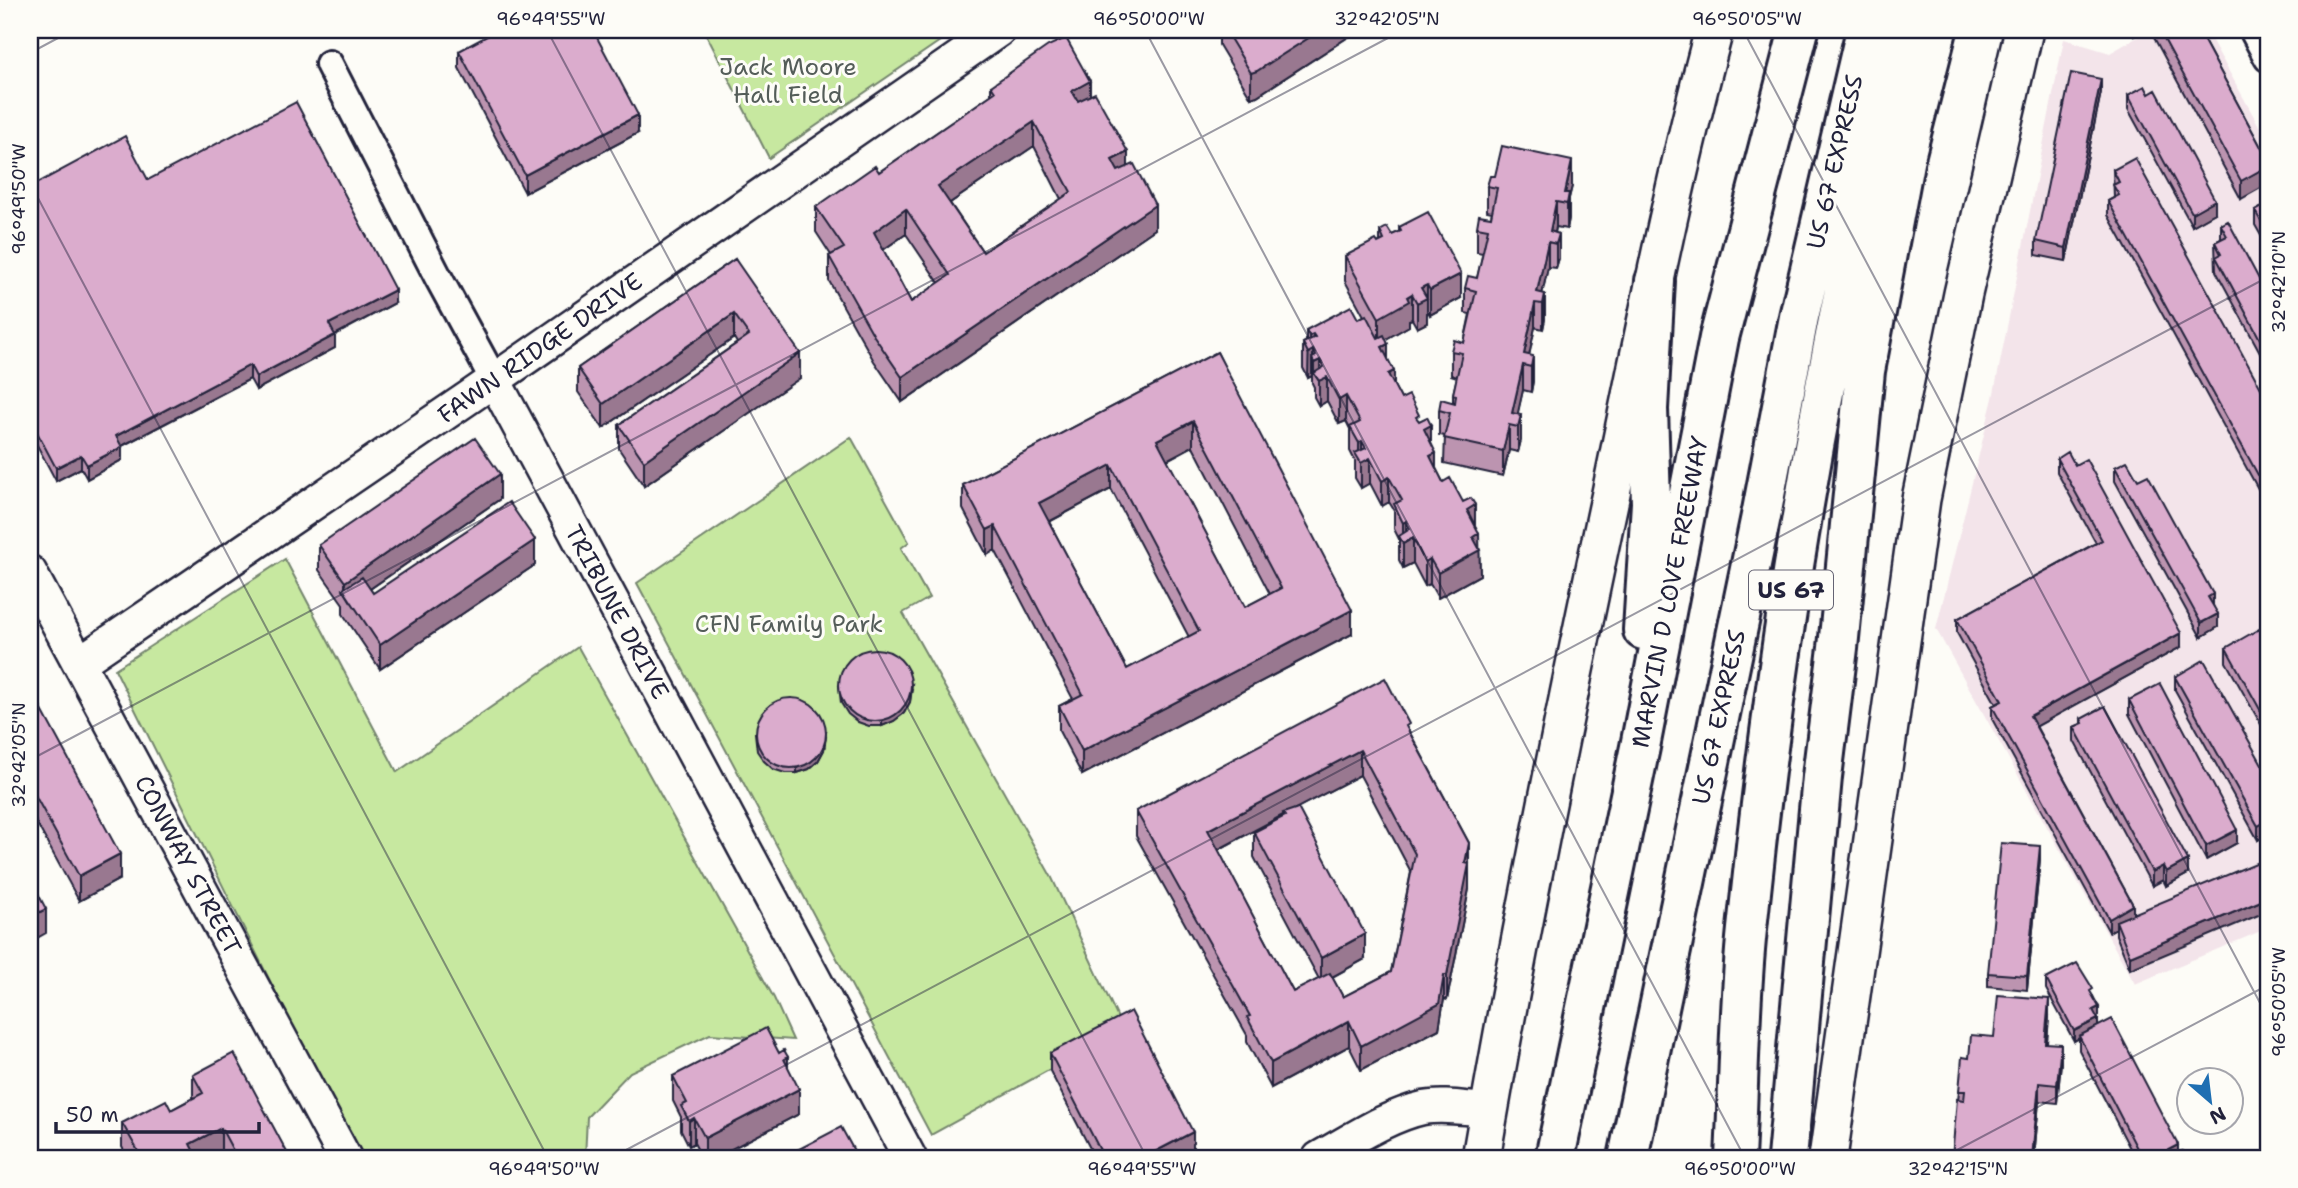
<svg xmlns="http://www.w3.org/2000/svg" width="2298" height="1188" font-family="'Shantell Sans',sans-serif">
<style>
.built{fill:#f3e4ea}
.green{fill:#c7e8a0;stroke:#74856e;stroke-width:2}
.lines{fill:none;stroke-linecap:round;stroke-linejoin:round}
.minor-casing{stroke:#22223b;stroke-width:32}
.tertiary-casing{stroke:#22223b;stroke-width:37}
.secondary-casing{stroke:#22223b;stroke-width:42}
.motorway-casing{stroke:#22223b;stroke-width:44}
.minor{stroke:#fdfcf7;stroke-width:26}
.tertiary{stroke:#fdfcf7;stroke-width:32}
.secondary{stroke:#fdfcf7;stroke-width:37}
.motorway{stroke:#fdfcf7;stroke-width:38}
.wall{fill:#bc94b0;stroke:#22223b;stroke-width:2;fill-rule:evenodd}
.shaded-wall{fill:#997890;stroke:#22223b;stroke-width:2}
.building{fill:#dbaccd;stroke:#22223b;stroke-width:2;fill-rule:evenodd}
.ticks{fill:none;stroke:#22223b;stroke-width:2;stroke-opacity:0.45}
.labels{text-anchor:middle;stroke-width:6;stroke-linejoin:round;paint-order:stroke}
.shield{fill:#fdfcf7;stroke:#646373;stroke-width:2}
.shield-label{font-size:23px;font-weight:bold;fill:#22223b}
.park-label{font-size:24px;fill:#545d59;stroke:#fdfcf7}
.street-label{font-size:24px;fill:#22223b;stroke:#fdfcf7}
.neatline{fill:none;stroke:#22223b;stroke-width:2.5}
.ticks-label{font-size:18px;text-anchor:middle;fill:#22223b}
</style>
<rect width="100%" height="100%" fill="#fdfcf7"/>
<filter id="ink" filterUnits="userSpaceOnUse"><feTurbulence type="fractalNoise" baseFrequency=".0143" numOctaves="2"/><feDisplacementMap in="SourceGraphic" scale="14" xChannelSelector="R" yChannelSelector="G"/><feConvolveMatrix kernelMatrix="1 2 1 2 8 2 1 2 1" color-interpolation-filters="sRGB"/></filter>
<g filter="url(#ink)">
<path class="built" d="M2150 30H2206L2268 142V928L2135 984 1936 629 1993 398 2064 39 2110 53Z"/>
<path class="green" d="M704 30H956L769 158Z
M851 437 909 542 901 548 929 598 903 613 1052 878 1123 1029 931 1135 637 583Z
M285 559 397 772 578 647 774 998 793 1040 710 1034 630 1072 587 1117 585 1158H358L115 669Z"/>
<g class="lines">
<g class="minor-casing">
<path id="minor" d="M2253 30 2268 58
M329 64 438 277 494 380"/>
</g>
<g class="tertiary-casing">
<path id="tertiary" d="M494 380 910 1158
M30 572 345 1158
M79 663 471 396 999 30
M1319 1158C1352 1140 1387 1116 1423 1108 1444 1104 1468 1109 1489 1110"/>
</g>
<g class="secondary-casing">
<path id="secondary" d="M1481 1158C1519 935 1564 714 1611 493 1643 338 1673 183 1714 30
M1828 1158 1921 499 1963 294 2024 30"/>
</g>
<g class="motorway-casing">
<path id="motorway" d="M1643 630 1651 503 1648 409 1655 281
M1555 1158 1640 747 1719 338 1799 30
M1628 1158 1762 511 1799 317 1866 30
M1735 1158C1739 1082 1739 1004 1747 929 1778 626 1828 324 1905 30
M1787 1158 1822 777 1838 648 1865 371 1905 157 1937 30"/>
</g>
<use href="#minor" class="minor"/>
<use href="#tertiary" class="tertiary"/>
<use href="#secondary" class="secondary"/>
<use href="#motorway" class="motorway"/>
</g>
<path class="wall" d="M1216 30H1359L1257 96 1251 98 1219 45V36Z
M2152 30H2198L2268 160 2241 199 2152 34Z
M459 51 638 133 525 193 459 68Z
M991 86 1090 95 1128 166 1155 229 902 402 874 361 829 281V256L831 255 816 232V207L879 172 991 95ZM1034 146 1061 199 983 252 950 203ZM906 234 939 283 911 302 883 250Z
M2101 92 2066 261 2036 255V241Z
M2128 95 2215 213 2192 226 2128 109Z
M2113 170 2268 401 2263 498 2108 215V201L2114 198Z
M148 180 395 303 335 335V348L256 390 250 379 122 446V460L87 479 81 468 56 481 30 432V187Z
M1487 186H1572L1569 198V218L1567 229 1556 227 1555 233 1559 258 1556 268 1548 267 1542 294 1545 319 1543 329 1535 327 1529 355 1533 381 1531 392 1523 390 1517 415 1521 440 1518 452 1509 450 1503 476 1444 463 1445 436 1439 435V410L1453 402V394L1457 377 1451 375V351L1464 343 1470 314 1465 313V288L1477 278 1483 253 1477 252V227L1491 217 1492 212 1487 211Z
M2268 204V248L2255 225V211Z
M2221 225 2268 296V367L2216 271 2215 242 2221 239Z
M1399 227 1461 298 1430 315 1427 310V323L1417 328 1412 319 1409 320V326L1386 339 1388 360 1394 386 1401 399 1419 421 1431 443 1436 469 1443 482 1475 526 1479 549 1480 575 1438 598 1430 584 1425 586 1413 563 1403 568 1399 560V539L1394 529V510L1389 502 1382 506 1370 483 1361 488 1355 478V461L1350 451V429L1346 421 1339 424 1327 401 1319 406 1314 397V387L1312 383V376L1308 378 1303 368V343L1306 342V330L1358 319 1364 316 1345 281V256L1380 242V231L1392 235 1399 232Z
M735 259 800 378 644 486 619 449V425L737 343 734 338 603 428 578 392V368Z
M1217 352 1352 634 1082 775 1059 731V706L1073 699 995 550 987 555 963 509V485ZM1193 446 1270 594 1245 607 1167 460ZM1111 489 1189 637 1127 669 1049 522Z
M2057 459 2181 647 2036 726 2133 905 2130 969 2116 935V928L2109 932 1992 719V706L1996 704 1957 633V619L2096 543 2057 472Z
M2115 467 2138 480 2213 605 2218 627 2201 637 2115 481Z
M500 499 370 589 373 593 535 565 380 669 343 614V604L319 570V545Z
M2268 645V737L2226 662V648Z
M2175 677 2268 775V834L2258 840 2175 690Z
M839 686 912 689 910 702 904 713 894 721 882 726H869L858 722 848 714 841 703Z
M30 688 120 879 79 901 30 811Z
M2129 700 2237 843 2206 860 2129 714Z
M2081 719 2188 874 2166 886 2163 880 2152 886 2074 741V727L2081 724Z
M1409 731 1469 843V889L1447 1000 1444 999 1439 1029 1361 1070 1349 1046 1271 1088 1247 1042V1035L1136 836V811ZM1360 775 1411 872 1391 972 1343 997 1332 977 1365 959 1296 808ZM1283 815V817L1254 832V857L1319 979 1293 992 1218 850Z
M755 733 826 737 824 750 818 761 809 769 797 773H785L773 769 764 761 757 751Z
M2040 859 2027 990 1988 986V973Z
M2046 979 2093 996 2099 1016 2097 1017 2098 1026 2178 1153 2186 1158H2135L2079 1050V1038L2074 1041 2046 989Z
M2049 1017 2047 1043 2061 1062 2057 1103 2039 1101 2034 1158H1952L1959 1091 1969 1058 1994 1037Z
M779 1053 788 1068 799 1114 714 1158H702L694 1143 689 1146 681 1130V1117L673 1101V1076Z
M1050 1053 1193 1150 1177 1158H1095L1050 1071Z
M193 1075 290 1158H224L221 1152 210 1158H128L122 1147V1123L171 1110 193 1098Z"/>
<path class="shaded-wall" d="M1321 30H1359L1257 96 1251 98V73Z
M2134 30H2147L2134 36Z
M2101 79V92L2066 261V248Z
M1090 81V106L1072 115V91Z
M638 115V133L525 193V175Z
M1034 122V146L938 211V186Z
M1128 152V176L1112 185V160Z
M1572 161V186L1569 198V218L1567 229V204L1565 193Z
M2268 166V184L2241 199V181Z
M2215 200V213L2192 226V213Z
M1556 202V227L1553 243 1550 231Z
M1155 205V229L902 402V377Z
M906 209V234L874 256V232Z
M1559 234V258L1556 268V244Z
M1548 242V267L1540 304 1537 292Z
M1461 274V298L1430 315V290Z
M1427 285V323L1417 328V303L1421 288Z
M395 290V303L329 338V324Z
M1412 294V319L1409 320V326L1379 343V318Z
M1545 294V319L1543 329V304Z
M1535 303V327L1527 366 1524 354Z
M734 314V338L603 428V404Z
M1313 334V361L1312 359V376L1308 378 1309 336Z
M335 335V348L256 390V377Z
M1388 344V368L1382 347Z
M800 353V378L644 486V461Z
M1533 356V381L1531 392V367Z
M1320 360V380L1327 377V401L1319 406V381L1314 374V363Z
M250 365V379L116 449V436Z
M1523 365V390L1515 426 1512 413Z
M1394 371V396L1388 374Z
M1346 396V421L1339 424V400Z
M1521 415V440L1518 452V427Z
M1193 421V446L1157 465V440Z
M1431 425V450L1424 429Z
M1509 425V450L1503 476V451Z
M1362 441V462L1370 458V483L1361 488V463L1359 460V443Z
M122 447V460L87 479V465Z
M1436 453V477L1430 456Z
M81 455V468L56 481V468Z
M1111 465V489L1039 527V503Z
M500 474V499L351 602 345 592V582Z
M1389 477V502L1382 506V481Z
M2268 482V495L2263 498V484Z
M1475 505V530L1467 510Z
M1406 521V542L1413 538V563L1403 568V523Z
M995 526V550L987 555V530Z
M1479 533 1480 575 1438 598V573L1473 537Z
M535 540V565L380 669V645Z
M1430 559V584L1425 586V562Z
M2213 594V608L2208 597Z
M1352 610V634L1082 775V751Z
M2218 614V627L2201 637V623Z
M2181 633V647L2030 730V716Z
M912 685 910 702 904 713 894 721 882 726V721Z
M826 733 824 750 818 761 809 769 797 773V768Z
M1360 750V775L1284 815 1283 813V815L1208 855V830Z
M2268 820V834L2258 840V826Z
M2237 830V843L2206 860V846Z
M1469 843V889L1447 1000V975Z
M2040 846V859L2027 990V976Z
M120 854V879L79 901V876Z
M2188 860V874L2166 886V872Z
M2163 866V880L2152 886V872Z
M2268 898V911L2130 969V956Z
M2133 905V918L2116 921V928L2109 932V919Z
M46 909V933L30 942V917Z
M1365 934V959L1321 983V958Z
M1444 975V999L1439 1029 1361 1070V1046Z
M2049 999V1017L2045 1061V1043Z
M2099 1007V1016L2093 1019V1010Z
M2098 1019V1028L2074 1041V1031Z
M1349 1021V1046L1271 1088V1063Z
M2061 1044V1062L2057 1103V1085Z
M788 1057V1082L784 1059Z
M2039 1083V1101L2034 1158H2032Z
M799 1089V1114L714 1158H705V1138Z
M694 1118V1143L689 1146V1121Z
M221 1128V1152L210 1158H190V1144Z
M1193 1132V1150L1177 1158H1143Z
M2178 1145V1158H2153Z"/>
<path class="building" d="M498 30H593L638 115 525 175 459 51Z
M1225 30H1321L1257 71 1251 73Z
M2159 30H2198L2268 160V166L2241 181Z
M1066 38 1090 81 1072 91 1078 101 1095 93 1128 152 1112 160 1118 171 1134 164 1155 205 902 377 874 336 829 256 844 248 816 207 875 166 879 172 995 92 991 86 1048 46ZM1034 122 1071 192 983 252 938 186ZM906 209 950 275 911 302 874 232Z
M2071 73 2101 79 2066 248 2036 241Z
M2145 86 2149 94 2156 90 2215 200 2192 213 2128 95Z
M296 102 395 290 329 324 335 335 256 377 250 365 116 436 122 447 87 465 81 455 56 468 30 419V187L125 136 148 180Z
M1502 146 1572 161 1565 193H1569L1567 204 1556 202 1550 231 1559 234 1556 244 1548 242 1537 292 1545 294 1543 304 1535 303 1524 354 1533 356 1531 367 1523 365 1512 413 1521 415 1518 427 1509 425 1503 451 1444 438 1450 413 1439 410 1441 399 1455 403 1456 395 1453 394 1462 353 1451 351 1454 340 1464 343 1476 291 1465 288 1468 276 1477 278 1488 229 1477 227 1479 215 1491 217 1497 188 1487 186 1490 176H1495Z
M2135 158 2268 401V482L2263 484 2108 201 2119 195 2113 185 2119 182 2113 170Z
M2268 204V234L2255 211Z
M1428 212 1461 274 1430 290 1427 285 1421 288 1427 298 1417 303 1412 294 1407 297 1409 301 1379 318 1345 256 1376 240 1378 243 1384 240 1380 231 1387 227 1392 235 1401 231 1399 227Z
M2228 221 2268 296V354L2216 257 2221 254 2215 242 2227 236 2221 225Z
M735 259 800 353 644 461 619 425 749 335 734 314 603 404 578 368Z
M1351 306 1358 319 1366 315 1378 338 1384 335 1388 344 1382 347 1394 371 1388 374 1401 399 1409 395 1419 415 1416 417 1419 421 1427 417 1431 425 1424 429 1436 453 1430 456 1443 482 1450 478 1463 502 1471 498 1475 505 1467 510 1479 533 1473 537 1480 550 1438 573 1430 559 1425 562 1413 538 1403 544 1399 536 1410 529 1406 521 1403 523 1394 504 1402 500 1389 477 1382 481 1370 458 1361 463 1355 453 1366 448 1362 441 1359 443 1350 427 1360 422 1346 396 1339 400 1327 377 1319 381 1314 373 1324 367 1320 360 1314 363 1312 358 1316 356 1313 350 1308 353 1303 343 1315 337 1313 334 1309 336 1306 330Z
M1217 352 1352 610 1082 751 1059 706 1083 694 995 526 987 530 963 485ZM1193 421 1281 588 1245 607 1157 440ZM1111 465 1199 631 1127 669 1039 503Z
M475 438 500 474 345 582 319 545Z
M2068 452 2075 465 2086 459 2181 633 2030 716 2133 905 2109 919 1992 706 2002 701 1957 619 2102 540 2057 459Z
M2127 461 2138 480 2148 475 2213 594 2208 597 2218 614 2201 623 2115 467Z
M509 502 535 540 380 645 343 589 362 577 373 593Z
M2259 629 2268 645V724L2226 648Z
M839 685a36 36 0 1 1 72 0a36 36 0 1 1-72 0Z
M2204 660 2268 775V820L2258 826 2175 677Z
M1385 678 1409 724 1406 726 1469 843 1465 863 1469 864 1447 975H1444L1439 1004 1361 1046 1349 1021 1271 1063 1247 1017 1250 1016 1136 811ZM1360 750 1415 854 1391 972 1343 997 1330 973 1293 992 1208 830Z
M2160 684 2237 830 2206 846 2129 700Z
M30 688 120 854 79 876 30 786Z
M756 733a35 35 0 1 1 70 0a35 35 0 1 1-70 0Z
M2105 706 2188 860 2166 872 2163 866 2152 872 2074 727 2083 723 2081 719Z
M1298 808 1365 934 1321 958 1254 832 1285 816 1283 813Z
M2001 843 2040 846 2027 976 1988 973Z
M2268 858V898L2130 956 2116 921Z
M30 878 46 909 30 917Z
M2077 963 2093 989 2090 991 2099 1007 2093 1010 2098 1019 2074 1031 2046 979Z
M1998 995 2049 999 2045 1043 2061 1044 2057 1085 2039 1083 2032 1158H1952L1957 1099 1964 1100 1965 1091H1959L1962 1057 1969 1058 1971 1035 1994 1037Z
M1131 1011 1193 1132 1143 1158H1104L1050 1053Z
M2112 1019 2178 1145 2153 1158H2142L2079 1036Z
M766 1028 779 1053 784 1050 788 1057 784 1059 799 1089 705 1138 694 1118 689 1121 681 1106 687 1103 673 1076Z
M234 1053 290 1158H237L221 1128 190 1144 197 1158H142L122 1123 166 1100 171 1110 203 1093 193 1075Z
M841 1127 858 1158H782Z
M2182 1151 2186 1158H2168Z"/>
</g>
<path class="ticks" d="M547 30 1147 1158M1145 30 1745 1158M1743 30 2268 1018M30 53 73 30M30 183 548 1158M30 760 1403 30M611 1158 2268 277M1942 1158 2268 985"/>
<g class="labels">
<rect class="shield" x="1749" y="570.5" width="84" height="39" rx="5"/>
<g class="shield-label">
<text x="1791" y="598">US 67</text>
</g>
<g class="park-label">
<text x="788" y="75">Jack Moore<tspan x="788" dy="28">Hall Field</tspan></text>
<text x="789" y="632">CFN Family Park</text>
</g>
<g class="street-label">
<text transform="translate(1835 162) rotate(-77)" y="8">US 67 EXPRESS</text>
<text transform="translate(540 348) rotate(-35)" y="8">FAWN RIDGE DRIVE</text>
<text transform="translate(1670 592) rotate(-79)" y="8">MARVIN D LOVE FREEWAY</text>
<text transform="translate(617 612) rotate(62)" y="8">TRIBUNE DRIVE</text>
<text transform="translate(1719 717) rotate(-78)" y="8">US 67 EXPRESS</text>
<text transform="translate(188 865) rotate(62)" y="8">CONWAY STREET</text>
</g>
</g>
<rect width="2298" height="1188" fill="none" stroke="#fdfcf7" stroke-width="77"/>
<g transform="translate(2210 1101) rotate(152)"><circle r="33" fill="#fdfcf7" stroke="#a5a5ac" stroke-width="2"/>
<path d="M0-5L12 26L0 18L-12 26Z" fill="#1f6fb2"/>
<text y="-10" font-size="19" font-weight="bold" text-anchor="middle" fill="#22223b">N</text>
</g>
<path d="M56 1122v10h203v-10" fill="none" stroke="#22223b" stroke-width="3.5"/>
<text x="66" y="1122" font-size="21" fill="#22223b" stroke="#fdfcf7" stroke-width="5" paint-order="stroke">50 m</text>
<rect x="38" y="38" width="2222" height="1112" class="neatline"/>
<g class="ticks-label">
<text x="551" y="25">96°49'55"W</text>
<text x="1149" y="25">96°50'00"W</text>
<text x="1387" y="25">32°42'05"N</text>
<text x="1747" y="25">96°50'05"W</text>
<text transform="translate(19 199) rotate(-90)" y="6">96°49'50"W</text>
<text transform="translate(2279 282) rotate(-90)" y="6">32°42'10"N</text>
<text transform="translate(19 755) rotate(-90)" y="6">32°42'05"N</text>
<text transform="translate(2279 1002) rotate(-90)" y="6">96°50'05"W</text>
<text x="544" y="1175">96°49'50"W</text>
<text x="1142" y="1175">96°49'55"W</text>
<text x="1740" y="1175">96°50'00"W</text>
<text x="1958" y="1175">32°42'15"N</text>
</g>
</svg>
